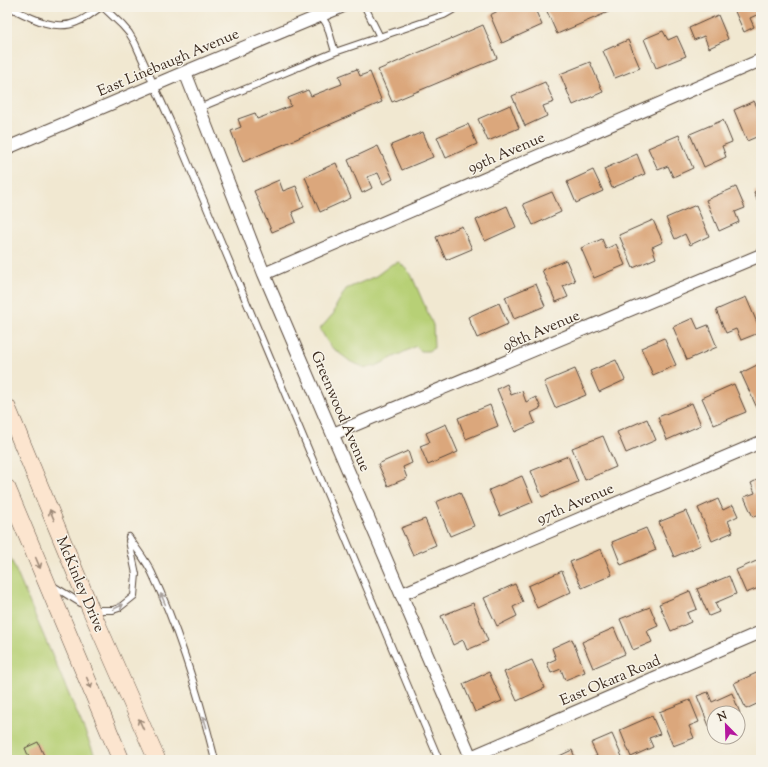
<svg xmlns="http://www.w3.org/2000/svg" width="768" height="767" font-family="'Sorts Mill Goudy',serif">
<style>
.green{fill:#b7d076;stroke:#797d4a}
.building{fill:#dba77b}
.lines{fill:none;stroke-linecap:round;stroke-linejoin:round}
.service-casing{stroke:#564639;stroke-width:8}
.minor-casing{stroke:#564639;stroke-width:14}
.secondary-casing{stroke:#564639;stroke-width:18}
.service{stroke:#fff;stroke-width:6}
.minor{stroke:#fff;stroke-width:12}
.secondary{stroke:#fce5cf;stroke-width:17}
.oneway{stroke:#9c8876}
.oneway2{stroke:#a79f9a}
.labels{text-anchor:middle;stroke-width:3;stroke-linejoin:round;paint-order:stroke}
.street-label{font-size:15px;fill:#3b2a1e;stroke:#f7f3e8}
</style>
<rect width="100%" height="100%" fill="#f7f3e8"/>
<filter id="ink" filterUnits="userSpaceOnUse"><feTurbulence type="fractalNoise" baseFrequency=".025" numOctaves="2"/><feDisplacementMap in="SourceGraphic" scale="8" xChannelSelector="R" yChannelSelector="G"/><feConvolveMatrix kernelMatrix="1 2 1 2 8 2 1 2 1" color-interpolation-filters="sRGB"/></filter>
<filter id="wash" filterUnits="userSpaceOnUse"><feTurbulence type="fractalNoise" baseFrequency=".012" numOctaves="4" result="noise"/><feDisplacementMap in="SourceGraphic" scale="16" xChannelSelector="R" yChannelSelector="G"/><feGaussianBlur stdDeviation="0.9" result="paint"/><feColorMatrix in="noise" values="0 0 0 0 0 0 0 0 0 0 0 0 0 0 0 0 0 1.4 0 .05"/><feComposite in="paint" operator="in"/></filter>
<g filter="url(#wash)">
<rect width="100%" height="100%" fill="#f1e8d1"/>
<path class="green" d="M399 262 411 274 433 325 434 348 428 351H421L416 346 376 366 366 368 351 362 330 346 320 329 334 313 336 306 346 289 376 276 392 264Z
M7 550 97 760H7Z"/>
<g id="blocks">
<path class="building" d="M504 7H534L542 25 502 43 490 15 504 8Z
M545 7H620L557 34Z
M733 7H761V13L750 18 754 27 744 32Z
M718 15 728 39 709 48 704 36 694 40 689 28Z
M483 25 497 58 392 102 378 70Z
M663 31 668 40 677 36 686 56 656 68 644 39Z
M628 40 640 68 615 78 603 51Z
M590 62 603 92 573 105 560 74Z
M357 69 360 76 370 72 382 102 243 162 231 131 241 127 238 119 255 113 257 119 291 106 288 98 308 90 311 96 342 84 339 76Z
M545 82 554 102 543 106 547 116 525 126 512 96Z
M754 101 759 111 761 110V135L747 141 734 110Z
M510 105 519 128 488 141 478 119Z
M723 120 732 142 722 146 726 157 704 167 690 134Z
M468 124 477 144 446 158 437 137Z
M423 132 433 157 402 170 391 145Z
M679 135 693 168 673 177 668 166 658 170 648 148Z
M378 146 393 179 383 184 378 173 367 177 372 188 362 193 348 160Z
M637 154 645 174 612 188 604 169Z
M336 163 351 198 320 212 305 177Z
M593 170 603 191 576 203 567 182Z
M279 180 283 191 296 186 304 207 292 212 296 222 272 232 254 191Z
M736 187 745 208 735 212 739 222 719 231 706 200Z
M761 189V202L758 203 754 192Z
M552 192 561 212 533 225 523 204Z
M696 205 709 236 690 245 685 234 675 239 666 218Z
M507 206 516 227 485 241 476 220Z
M653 220 663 242 652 247 656 258 633 268 619 235Z
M462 226 472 249 446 260 436 237Z
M602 239 606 249 616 244 625 265 594 278 581 248Z
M566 260 575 281 563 286 568 297 556 302 542 270Z
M536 284 545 306 514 319 505 297Z
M746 297 761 332 741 340 736 329 726 333 716 310Z
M499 303 508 324 477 338 468 317Z
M693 318 698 329 708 325 717 347 687 360 673 327Z
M664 338 676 365 653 375 641 348Z
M616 360 625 380 599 392 590 371Z
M761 363V407L757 408 741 373Z
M575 369 586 395 555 408 544 382Z
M507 384 511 395 522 391 526 402 536 397 541 408 531 413 535 423 515 432 497 389Z
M734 384 746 412 714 425 702 398Z
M692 403 701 425 667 440 658 417Z
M490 405 498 426 466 439 458 418Z
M647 419 656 440 626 453 617 432Z
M446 424 458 452 428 465 420 446 430 442 426 433Z
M603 436 616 467 585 480 572 448Z
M408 451 412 463 403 467 407 478 388 486 378 464Z
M568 456 578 482 542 497 531 471Z
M522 476 533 502 500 516 489 490Z
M761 478V513L753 517 744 497 755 493 751 483Z
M460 492 474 526 450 536 436 502Z
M718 499 723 510 733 505 738 516 728 521 733 532 712 541 698 508Z
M686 511 701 545 674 557 659 522Z
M425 519 436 545 413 555 401 528Z
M646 528 656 550 621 565 612 542Z
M601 549 612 575 582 588 570 562Z
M761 559V587L746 593 736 570Z
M562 571 571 592 537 608 528 586Z
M729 576 736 594 715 603 719 612 709 616 697 589Z
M515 584 523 602 513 607 517 616 497 626 484 598Z
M690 591 697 609 687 613 691 622 671 631 659 604Z
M473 603 488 641 467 650 463 640 453 645 441 616Z
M650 607 658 626 647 631 652 642 633 650 620 619Z
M614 628 625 654 593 668 582 642Z
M572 639 585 672 565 680 561 669 551 673 547 663 556 659 552 648Z
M532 660 545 688 517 701 504 672Z
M761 671V702L746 709 734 683Z
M489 672 502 701 475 712 463 684Z
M708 692 712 702 732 693 740 713 738 714V713H714V724L709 726 697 696Z
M690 700 699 722 689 726 694 738 673 746 659 712Z
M652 716 660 734 649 738 653 747 631 757 620 730Z
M612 734 623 759 587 760 597 756 591 743Z
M38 742 46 760H30L25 748Z
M572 750 576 760H551Z"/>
</g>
</g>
<g filter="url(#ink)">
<use href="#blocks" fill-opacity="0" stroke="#564639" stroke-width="1"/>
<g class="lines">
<g class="service-casing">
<path id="service" d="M9 7C29 17 55 32 77 22 86 19 93 12 101 7
M103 7 122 25 129 33 135 43 172 125 439 760
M365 7 380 37
M321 15 327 25 335 52
M199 108 335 52 444 15 458 7
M129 537C136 549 146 560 152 573 180 632 199 696 215 760
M53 586 84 605
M92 610H113L119 608 134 596 136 574 129 541"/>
</g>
<g class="minor-casing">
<path id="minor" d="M185 72 264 274 472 760
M7 148 185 72 341 7
M264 274 761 60
M333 434 761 255
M402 594 761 442
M471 757 761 632"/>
</g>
<g class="secondary-casing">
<path id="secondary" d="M7 407 91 610 157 760
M7 488 121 760"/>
</g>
<use href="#service" class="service"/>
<use href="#minor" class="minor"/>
<use href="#secondary" class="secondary"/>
</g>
<defs><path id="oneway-shaft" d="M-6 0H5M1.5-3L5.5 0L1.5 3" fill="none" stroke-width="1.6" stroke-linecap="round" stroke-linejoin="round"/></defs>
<g class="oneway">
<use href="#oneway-shaft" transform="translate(52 515) rotate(-113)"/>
<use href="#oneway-shaft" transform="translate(38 563) rotate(67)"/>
<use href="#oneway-shaft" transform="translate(89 683) rotate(67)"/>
<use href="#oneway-shaft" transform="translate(141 724) rotate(-114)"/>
</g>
<g class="oneway2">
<use href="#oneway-shaft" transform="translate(163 599) rotate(-113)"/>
<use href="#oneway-shaft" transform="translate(118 607) rotate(-26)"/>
<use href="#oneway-shaft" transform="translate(205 722) rotate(-106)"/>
</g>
</g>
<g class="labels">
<g class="street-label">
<text transform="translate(168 62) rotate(-23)" y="5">East Linebaugh Avenue</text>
<text transform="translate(506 152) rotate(-23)" y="5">99th Avenue</text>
<text transform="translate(541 330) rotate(-23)" y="5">98th Avenue</text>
<text transform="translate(341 411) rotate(67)" y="5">Greenwood Avenue</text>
<text transform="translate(575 503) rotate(-23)" y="5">97th Avenue</text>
<text transform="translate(81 584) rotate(67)" y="5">McKinley Drive</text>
<text transform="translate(610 680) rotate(-23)" y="5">East Okara Road</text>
</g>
</g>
<rect width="768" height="767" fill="none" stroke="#f7f3e8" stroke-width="24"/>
<g transform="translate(726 725) rotate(337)"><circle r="19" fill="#f7f3e8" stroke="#aca397"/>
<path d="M0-3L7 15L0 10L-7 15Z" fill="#b5179e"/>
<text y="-6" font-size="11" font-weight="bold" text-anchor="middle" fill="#3b2a1e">N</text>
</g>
</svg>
